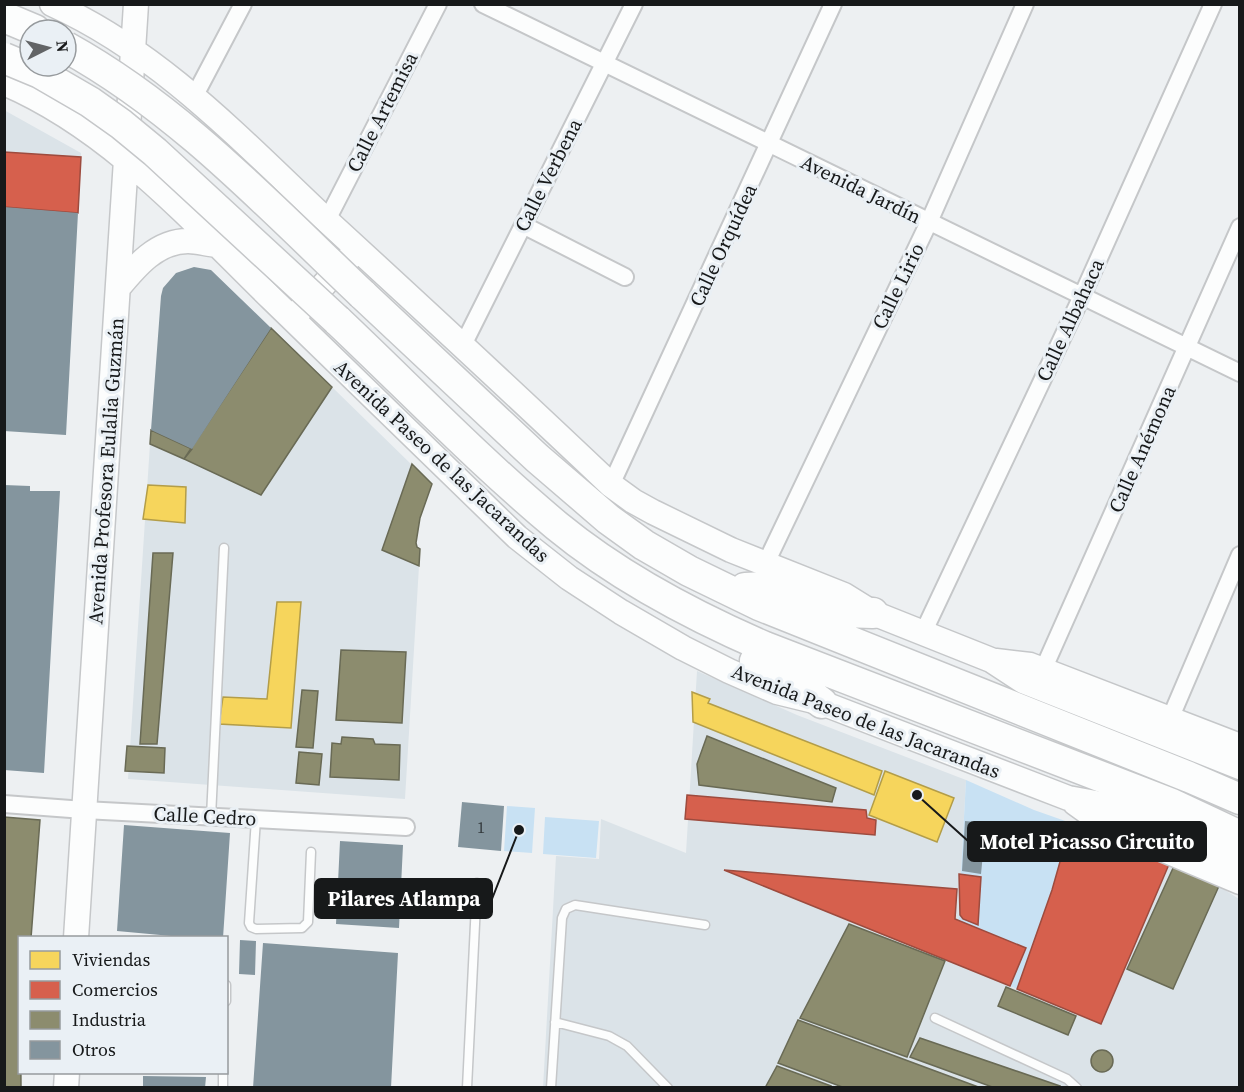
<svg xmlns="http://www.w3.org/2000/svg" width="1244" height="1092" font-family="'Source Serif 4',serif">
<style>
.built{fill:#dbe3e8}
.green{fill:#c8e1f3}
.homes{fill:#f6d55c;stroke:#b39d48;stroke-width:1.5}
.shops{fill:#d6604d;stroke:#9d4b3e;stroke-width:1.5}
.industry{fill:#8c8c6e;stroke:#696a55;stroke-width:1.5}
.building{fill:#84959e}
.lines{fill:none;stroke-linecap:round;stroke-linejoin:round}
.lane-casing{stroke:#c5c7c9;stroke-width:11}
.street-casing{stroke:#c5c7c9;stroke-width:20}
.secondary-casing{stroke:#c5c7c9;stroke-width:27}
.highway-casing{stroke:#c5c7c9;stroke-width:33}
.lane{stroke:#fcfdfd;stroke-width:8}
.street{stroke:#fcfdfd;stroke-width:16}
.secondary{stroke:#fcfdfd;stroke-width:24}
.highway{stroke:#fcfdfd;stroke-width:30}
.highway-bridge-casing{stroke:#c5c7c9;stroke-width:33;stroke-linecap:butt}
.highway-bridge{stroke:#fcfdfd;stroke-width:30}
.labels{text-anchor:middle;stroke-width:6;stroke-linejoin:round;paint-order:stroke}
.number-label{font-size:16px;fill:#32383b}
.street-label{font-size:20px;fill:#17191a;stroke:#eaf0f5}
.leader{fill:none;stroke:#17191a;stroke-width:2}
.callout-dot{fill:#17191a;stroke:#eaf0f5;stroke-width:2}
.callout{fill:#17191a;stroke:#17191a;stroke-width:2}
.callout-label{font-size:21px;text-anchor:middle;font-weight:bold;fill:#fff}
</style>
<rect width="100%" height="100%" fill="#edf0f2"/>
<path class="built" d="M4 110 81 153V157L5 152Z
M332 387 412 465 382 550 419 566 405 799 128 779 150 444 261 494Z
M697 671 797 715 966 780 956 964 1101 1024 1170 862 1217 885 1239 899V1087L543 1088 556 856 599 859 601 819 686 853Z"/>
<path class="green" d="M966 780 1034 810 1071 823 1052 890 1017 989 956 964Z
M507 806 535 808 532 853 504 851Z
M545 817 599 821 596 858 543 854Z"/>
<path class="homes" d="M148 485 186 487 185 523 143 519Z
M277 602H301L291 728 219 724 223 697 267 699Z
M692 692 710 699 708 703 882 771 874 795 693 722Z
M885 771 954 798 937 842 869 815Z"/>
<path class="shops" d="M4 152 81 157 78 213 4 207Z
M687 795 866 810 867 818 876 820 875 835 685 819Z
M1071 823 1170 862 1101 1024 1017 989 1052 890Z
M724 870 957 889 955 919 1026 948 1010 986Z
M959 874 981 877 978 925 963 919 960 915Z"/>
<path class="industry" d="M271 328 332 387 261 495 184 459Z
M151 430 192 449 184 459 150 444Z
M412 464 432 484 420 518 416 543 417 547 420 549 419 566 382 550Z
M153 553H173L157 744H140Z
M341 650 406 652 402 723 336 720Z
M302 690 318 691 313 748 296 747Z
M707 736 836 788 832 802 699 785 697 764Z
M342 737 373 739 375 744 400 745 399 780 330 777 332 743 341 744Z
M127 746 165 748 164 773 125 771Z
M299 752 322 754 319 785 296 783Z
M4 817 40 820 31 938H20L21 1088H4Z
M1174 866 1219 886 1173 989 1127 969Z
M849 924 945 961 907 1057 800 1018Z
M1006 987 1076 1016 1068 1035 998 1006Z
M798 1020 981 1088H845L778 1063Z
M920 1038 1060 1086 1059 1088H995L910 1057Z
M1091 1061a11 11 0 1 1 22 0a11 11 0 1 1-22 0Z
M777 1066 831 1086 830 1088H765Z"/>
<path class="building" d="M4 207 78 213 66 435 4 431Z
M194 267 211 270 271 328 192 449 151 430 161 296 163 288 176 273Z
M4 485 30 486V491H60L44 773 4 770Z
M462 802 504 806 501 851 458 847Z
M965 821 986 823 981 874 962 871Z
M124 825 230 833 223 938H193L117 931Z
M340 841 403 845 399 928 336 924Z
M240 940 256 941 255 975 239 974Z
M263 943 398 953 391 1088H253Z
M143 1076 206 1077 205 1088H143Z"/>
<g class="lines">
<g class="lane-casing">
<path id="lane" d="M211 817 224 548
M256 819 249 923 251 927 256 929 302 928 308 922 311 852
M226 985V1001
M935 1018 1067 1079 1077 1088
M555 1022 609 1036 627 1046 668 1088
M223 1088V1072
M467 1088 477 883
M551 1088 562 918 566 909 575 905 705 925"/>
</g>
<g class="street-casing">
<path id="street" d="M483 4 1240 373
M194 97 243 4
M327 220 438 4
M523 225 625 277
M463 345 634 4
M611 485 833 4
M765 565 929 222 1025 4
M923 633 1082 296 1213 4
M1043 670 1240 227
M1170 719 1240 555
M4 804 84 810 406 827"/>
</g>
<g class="secondary-casing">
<path id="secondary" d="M52 4C159 52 241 140 325 219 421 307 516 395 611 485L633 501 653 512 731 550 844 595 873 613 991 660 1023 681 1240 767
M4 83C110 128 191 220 272 299 353 378 435 457 517 537L569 578 621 612 683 648 729 671 777 692 822 703 1068 798 1112 806 1240 863
M118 288C136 266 157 241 188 241 197 241 207 244 217 245
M300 310 350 257
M996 661 1030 665 1240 746
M1075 803 1107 826 1240 882
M76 938 136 4
M66 1088 67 1072"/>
</g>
<g class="highway-casing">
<path id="highway" d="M4 17 35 30
M362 294 537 458 608 519 644 545 689 571 759 605 1189 777 1240 799
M337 320C410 389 480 462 557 526 619 577 691 615 765 647L1172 804 1240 836
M745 588 767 587 841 612 873 613
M755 661 789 678 822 703"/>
</g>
<use href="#lane" class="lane"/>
<use href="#street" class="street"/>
<use href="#secondary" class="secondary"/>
<use href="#highway" class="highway"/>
<g class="highway-bridge-casing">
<path id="highway-bridge" d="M66 47C180 110 268 205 362 294
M4 58 40 73 90 102 121 124 155 152 337 320"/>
</g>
<use href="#highway-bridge" class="highway-bridge"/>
</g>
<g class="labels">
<g class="number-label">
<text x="481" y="833">1</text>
</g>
<g class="street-label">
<text transform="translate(382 112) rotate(-63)" y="7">Calle Artemisa</text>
<text transform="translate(548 175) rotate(-63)" y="7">Calle Verbena</text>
<text transform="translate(861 189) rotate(26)" y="7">Avenida Jardín</text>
<text transform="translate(723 245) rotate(-65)" y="7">Calle Orquídea</text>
<text transform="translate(898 286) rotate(-64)" y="7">Calle Lirio</text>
<text transform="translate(1070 320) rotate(-65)" y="7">Calle Albahaca</text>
<text transform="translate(1142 449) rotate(-66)" y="7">Calle Anémona</text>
<text transform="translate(442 461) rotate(43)" y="7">Avenida Paseo de las Jacarandas</text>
<text transform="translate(106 471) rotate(-86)" y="7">Avenida Profesora Eulalia Guzmán</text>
<text transform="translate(866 721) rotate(21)" y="7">Avenida Paseo de las Jacarandas</text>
<text transform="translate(205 816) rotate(3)" y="7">Calle Cedro</text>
</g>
</g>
<path class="leader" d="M917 795L968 841M519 830L492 899"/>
<g class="callout-dot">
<circle cx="917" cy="795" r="6"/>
<circle cx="519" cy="830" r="6"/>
</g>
<g class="callout">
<rect x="968" y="822" width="238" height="39" rx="6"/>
<rect x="315" y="879" width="177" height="39" rx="6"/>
</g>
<g class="callout-label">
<text x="1087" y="849">Motel Picasso Circuito</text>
<text x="404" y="906">Pilares Atlampa</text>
</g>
<rect width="1244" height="1092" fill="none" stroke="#17191a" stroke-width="12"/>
<rect x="18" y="936" width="210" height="138" fill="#eaf0f5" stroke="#969a9d" stroke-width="1.5"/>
<rect x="30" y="951" width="30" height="18" fill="#f6d55c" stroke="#969a9d" stroke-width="1.5"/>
<text x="72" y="966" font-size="18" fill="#17191a">Viviendas</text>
<rect x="30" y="981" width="30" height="18" fill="#d6604d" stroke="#969a9d" stroke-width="1.5"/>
<text x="72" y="996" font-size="18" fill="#17191a">Comercios</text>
<rect x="30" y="1011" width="30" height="18" fill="#8c8c6e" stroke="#969a9d" stroke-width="1.5"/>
<text x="72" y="1026" font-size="18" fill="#17191a">Industria</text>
<rect x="30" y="1041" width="30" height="18" fill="#84959e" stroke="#969a9d" stroke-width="1.5"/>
<text x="72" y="1056" font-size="18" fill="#17191a">Otros</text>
<g transform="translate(48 48) rotate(84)"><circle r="28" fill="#eaf0f5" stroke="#969a9d" stroke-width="1.5"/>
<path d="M0-4.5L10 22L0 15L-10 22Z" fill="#626466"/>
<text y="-9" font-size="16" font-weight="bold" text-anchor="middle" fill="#17191a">N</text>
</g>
</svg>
